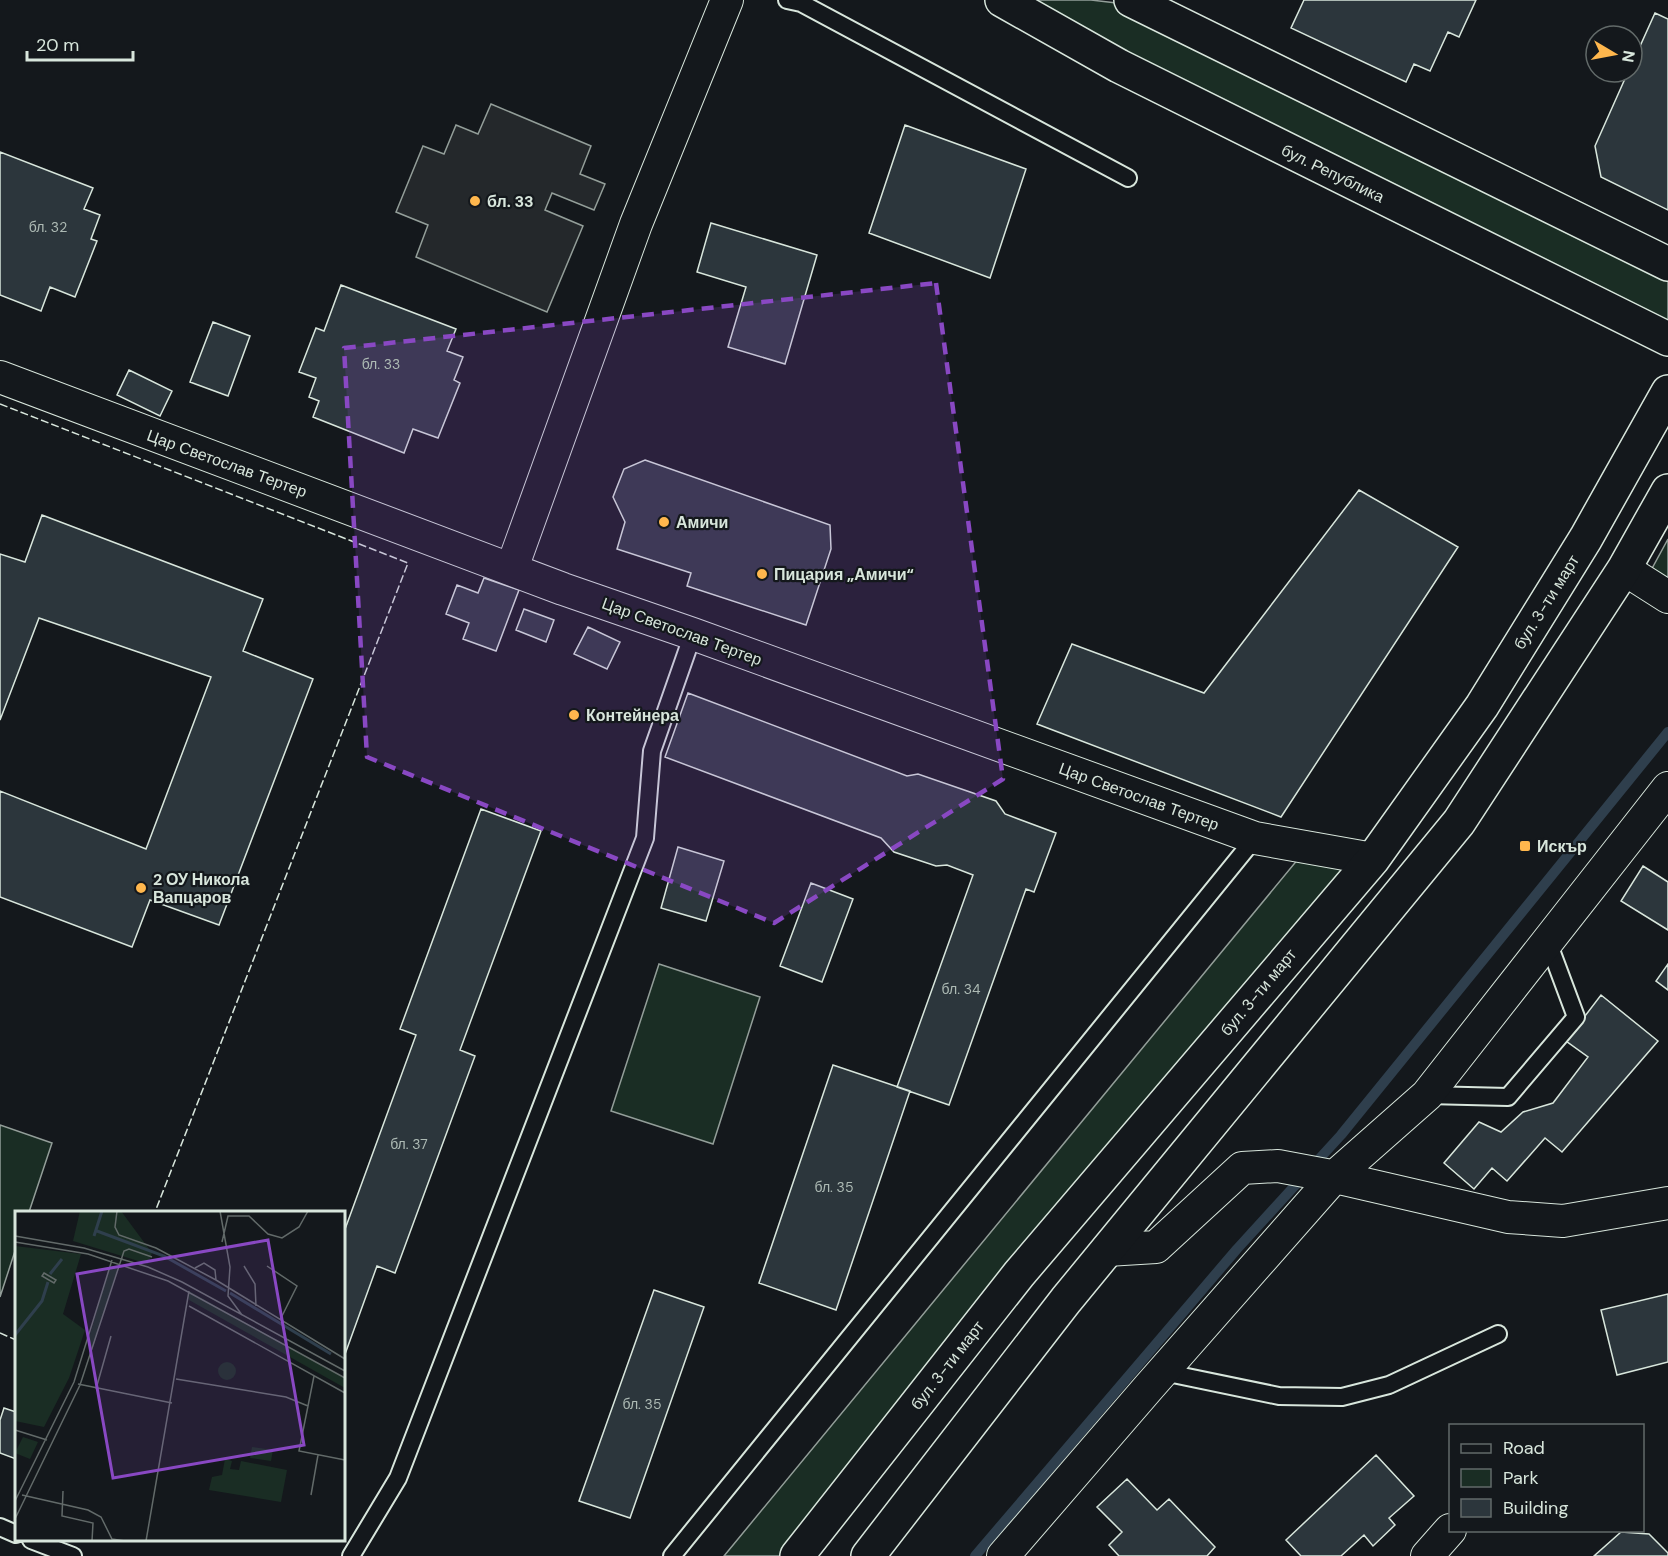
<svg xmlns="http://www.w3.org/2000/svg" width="1668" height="1556" font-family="'DM Sans',sans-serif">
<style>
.green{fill:#1a2d24;stroke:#939e99;stroke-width:1.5}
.parking{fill:#24282b;stroke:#939e99;stroke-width:1.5}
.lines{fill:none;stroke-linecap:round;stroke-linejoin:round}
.stream{stroke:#2f3f4d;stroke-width:10}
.building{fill:#2c363c;stroke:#d8e6dc;stroke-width:1.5}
.lane-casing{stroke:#d8e6dc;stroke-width:20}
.street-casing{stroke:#d8e6dc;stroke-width:34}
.secondary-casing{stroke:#d8e6dc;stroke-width:36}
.lane{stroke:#14181c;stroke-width:16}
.street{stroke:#14181c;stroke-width:32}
.secondary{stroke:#14181c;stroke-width:33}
.fence{stroke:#d8e6dc;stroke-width:1.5;stroke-dasharray:8 3;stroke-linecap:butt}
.marked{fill:#8948c3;fill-opacity:0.2;stroke:#8948c3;stroke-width:4.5;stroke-dasharray:12 8;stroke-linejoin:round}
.poi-dot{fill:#ffb74d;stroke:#14181c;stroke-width:2}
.labels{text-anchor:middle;stroke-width:4.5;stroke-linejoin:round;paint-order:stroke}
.number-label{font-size:14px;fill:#adbab4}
.street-label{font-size:16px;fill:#d8e6dc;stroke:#14181c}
.poi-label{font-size:16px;font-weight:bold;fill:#d8e6dc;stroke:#14181c;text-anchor:start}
.inset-river{fill:none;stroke:#2f3f4d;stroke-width:3}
.inset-road{fill:none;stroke:#626a69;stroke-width:1.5}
.view{fill:#8948c3;fill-opacity:0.15;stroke:#8948c3;stroke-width:3}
.inset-edge{fill:none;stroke:#d8e6dc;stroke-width:3}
</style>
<rect width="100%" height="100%" fill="#14181c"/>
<path class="green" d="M1013 0H1091L1142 6 1668 264V322Z
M1668 539V586L1649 574Z
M1308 847 1373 859 797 1556H724Z
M659 964 760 997 713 1144 611 1111Z
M0 1125 52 1143 29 1212H16V1248L0 1297Z"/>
<path class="parking" d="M491 104 591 146 580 174 605 184 594 210 552 193 545 210 583 226 547 312 416 257 428 225 396 212 423 146 444 154 456 125 478 134Z"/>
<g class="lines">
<path class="stream" d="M975 1556 1237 1249 1341 1135 1668 732"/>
</g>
<path class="building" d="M1304 0H1476L1459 37 1448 32 1430 71 1414 64 1406 82 1291 28Z
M1655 13 1668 19V210L1601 177 1595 146 1628 72H1632V64Z
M905 125 1026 169 990 278 869 233Z
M0 152 93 188 84 209 100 215 91 239 97 241 75 297 50 287 41 311 0 295Z
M711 223 817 255 785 364 728 347 746 287 697 272Z
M341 285 456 329 447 351 463 357 454 380 460 383 438 438 413 429 404 453 313 417 319 401 309 397 316 378 299 372 316 328 324 331Z
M213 322 250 336 228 396 190 382Z
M129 370 172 391 160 416 117 395Z
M645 460 830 525 831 549 806 625 687 586 691 573 617 549 625 522 613 497 624 469Z
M1359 490 1458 547 1281 817 1037 724 1072 644 1204 693Z
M42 515 263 599 243 651 313 679 219 925 150 900 132 947 0 897V791L146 849 211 677 39 618 0 720V554L25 562Z
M484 578 519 590 496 651 463 639 469 623 446 614 457 585 478 593Z
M524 609 554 620 546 642 516 630Z
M588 627 620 642 607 669 574 654Z
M688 693 907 776 918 774 996 801 1005 814 1056 833 1034 892 1026 889 949 1105 897 1087 973 875 947 865 936 866 894 852 881 838 665 757Z
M481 809 541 831 460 1050 475 1056 395 1273 377 1266 344 1357V1232L416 1035 400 1029Z
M678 847 724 861 706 921 661 908Z
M1643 866 1668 882V930L1621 901Z
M811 883 853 899 822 982 780 966Z
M1668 964V990L1656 981Z
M1601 995 1658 1041 1562 1152 1545 1138 1507 1181 1492 1168 1474 1189 1444 1163 1479 1122 1501 1132 1523 1112 1553 1103 1588 1057 1566 1041Z
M833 1065 910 1091 836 1310 759 1283Z
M654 1290 704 1307 630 1518 579 1501Z
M1668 1294V1362L1617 1375 1601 1310Z
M4 1408 16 1412V1459L0 1453V1420Z
M1376 1455 1414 1496 1389 1518 1395 1525 1373 1546 1364 1535 1341 1556H1301L1286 1540Z
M1127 1479 1157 1510 1169 1499 1215 1547 1207 1556H1119L1109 1545 1122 1532 1097 1507Z
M1621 1532 1649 1534 1668 1553V1556H1594Z"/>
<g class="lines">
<g class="lane-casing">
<path id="lane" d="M787 0 801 3 1128 178
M1427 1095 1508 1097 1576 1017 1548 942
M1163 1372 1279 1396 1342 1397 1389 1385 1498 1334
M0 1527 16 1534
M31 1540 73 1556
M351 1556 398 1478 645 838 652 751 693 634
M672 1556 1255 838"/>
</g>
<g class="street-casing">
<path id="street" d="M0 377 563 589 693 634 1255 838 1373 859
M512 568 636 224 727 0
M1624 569 1668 597
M1107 1250 1156 1247 1242 1168 1278 1166 1326 1175 1508 1217 1563 1221 1668 1203
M1003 1556 1149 1387 1334 1177 1427 1095 1668 788
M1427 1556 1450 1530"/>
</g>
<g class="secondary-casing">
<path id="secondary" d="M1002 0 1119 66 1668 339
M1131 0 1668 264
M797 1556 1019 1274 1373 859 1482 706 1586 538 1668 392
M868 1556 1066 1300 1459 822 1624 569 1668 491"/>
</g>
<use href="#lane" class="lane"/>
<use href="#street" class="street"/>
<use href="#secondary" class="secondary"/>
<path class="fence" d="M0 404 408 563 155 1212
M0 1333 16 1340"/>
</g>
<path class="marked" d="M936 283 1003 779 774 923 367 757 344 348Z"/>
<g class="poi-dot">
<circle cx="475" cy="201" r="6"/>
<circle cx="664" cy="522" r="6"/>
<circle cx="762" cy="574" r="6"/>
<circle cx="574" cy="715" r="6"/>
<rect x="1519" y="840" width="12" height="12" rx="3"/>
<circle cx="141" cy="888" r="6"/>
</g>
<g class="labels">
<g class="number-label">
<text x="48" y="232">бл. 32</text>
<text x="381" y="369">бл. 33</text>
<text x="961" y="994">бл. 34</text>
<text x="409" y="1149">бл. 37</text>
<text x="834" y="1192">бл. 35</text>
<text x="642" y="1409">бл. 35</text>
</g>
<g class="street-label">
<text transform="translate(1333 173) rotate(26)" y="6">бул. Република</text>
<text transform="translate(227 463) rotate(20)" y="6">Цар Светослав Тертер</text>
<text transform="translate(1546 602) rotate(-58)" y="6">бул. 3-ти март</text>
<text transform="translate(682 631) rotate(20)" y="6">Цар Светослав Тертер</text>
<text transform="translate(1139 796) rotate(20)" y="6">Цар Светослав Тертер</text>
<text transform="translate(1258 992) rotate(-50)" y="6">бул. 3-ти март</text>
<text transform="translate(947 1365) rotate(-52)" y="6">бул. 3-ти март</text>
</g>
<g class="poi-label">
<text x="487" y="207">бл. 33</text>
<text x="676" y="528">Амичи</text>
<text x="774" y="580">Пицария „Амичи“</text>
<text x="586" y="721">Контейнера</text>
<text x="1537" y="852">Искър</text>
<text x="153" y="885">2 ОУ Никола<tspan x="153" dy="18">Вапцаров</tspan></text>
</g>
</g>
<g transform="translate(15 1211)">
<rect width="330" height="330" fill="#14181c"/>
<path d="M65 0H106L137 42 133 53 58 30ZM0 35 66 43 48 103 70 119 54 167 29 216 0 210ZM95 54 103 56 75 146 74 127ZM174 80 330 167V177L174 89ZM203 160a9 9 0 1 1 18 0a9 9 0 1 1-18 0ZM8 226 23 231 15 248 0 242ZM237 236 258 239 256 250 235 247ZM210 248 217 250 215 258 224 259 226 250 272 259 266 291 194 279 197 266 207 264Z" fill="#1a2d24"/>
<path class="inset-river" d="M82 20 149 45 211 80M79 25 87 0M35 63 47 48M215 82 316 143M0 124 27 90 33 71"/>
<path class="inset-road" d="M102 0 100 16 104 24 141 37 201 69 330 148M205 0 215 56 213 85 227 104M0 25 69 37 133 56 167 71 330 160M0 31 73 43 153 70 330 167M207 31 213 5H234L253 23 267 27 284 16 293 0M229 55 240 73 241 95M252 55 282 75 265 109M180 57 189 52 200 59 201 69M29 62 41 69 39 72 27 65ZM174 95 330 182M299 165 284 240 330 249M161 168 271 186 293 195M63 173 157 192M81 178 96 125M0 219 32 229M48 280 47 305 78 312 77 330M7 284 73 299 86 306 97 328 110 330M296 284 303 244M0 290 59 171 97 49M0 308 65 174 109 40 114 38 137 46M131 330 174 80"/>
<path class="view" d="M253 29 289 234 98 267 62 63Z"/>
<rect width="330" height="330" class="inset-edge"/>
</g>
<rect x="1449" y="1424" width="195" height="108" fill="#14181c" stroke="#626a69" stroke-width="1.5"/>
<rect x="1461" y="1444" width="30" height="9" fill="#14181c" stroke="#626a69" stroke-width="1.5"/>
<text x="1503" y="1454" font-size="18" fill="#d8e6dc">Road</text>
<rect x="1461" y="1469" width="30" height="18" fill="#1a2d24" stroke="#626a69" stroke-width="1.5"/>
<text x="1503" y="1484" font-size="18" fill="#d8e6dc">Park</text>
<rect x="1461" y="1499" width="30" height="18" fill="#2c363c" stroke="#626a69" stroke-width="1.5"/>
<text x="1503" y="1514" font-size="18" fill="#d8e6dc">Building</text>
<g transform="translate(1614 54) rotate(100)"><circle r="28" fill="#14181c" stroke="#626a69" stroke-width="1.5"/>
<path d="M0-4.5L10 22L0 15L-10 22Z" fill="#ffb74d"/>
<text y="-9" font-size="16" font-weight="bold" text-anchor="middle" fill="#d8e6dc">N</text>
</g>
<path d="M27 51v9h106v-9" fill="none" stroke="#d8e6dc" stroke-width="3"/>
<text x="36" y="51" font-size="18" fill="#d8e6dc" stroke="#14181c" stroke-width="4.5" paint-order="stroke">20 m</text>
</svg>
